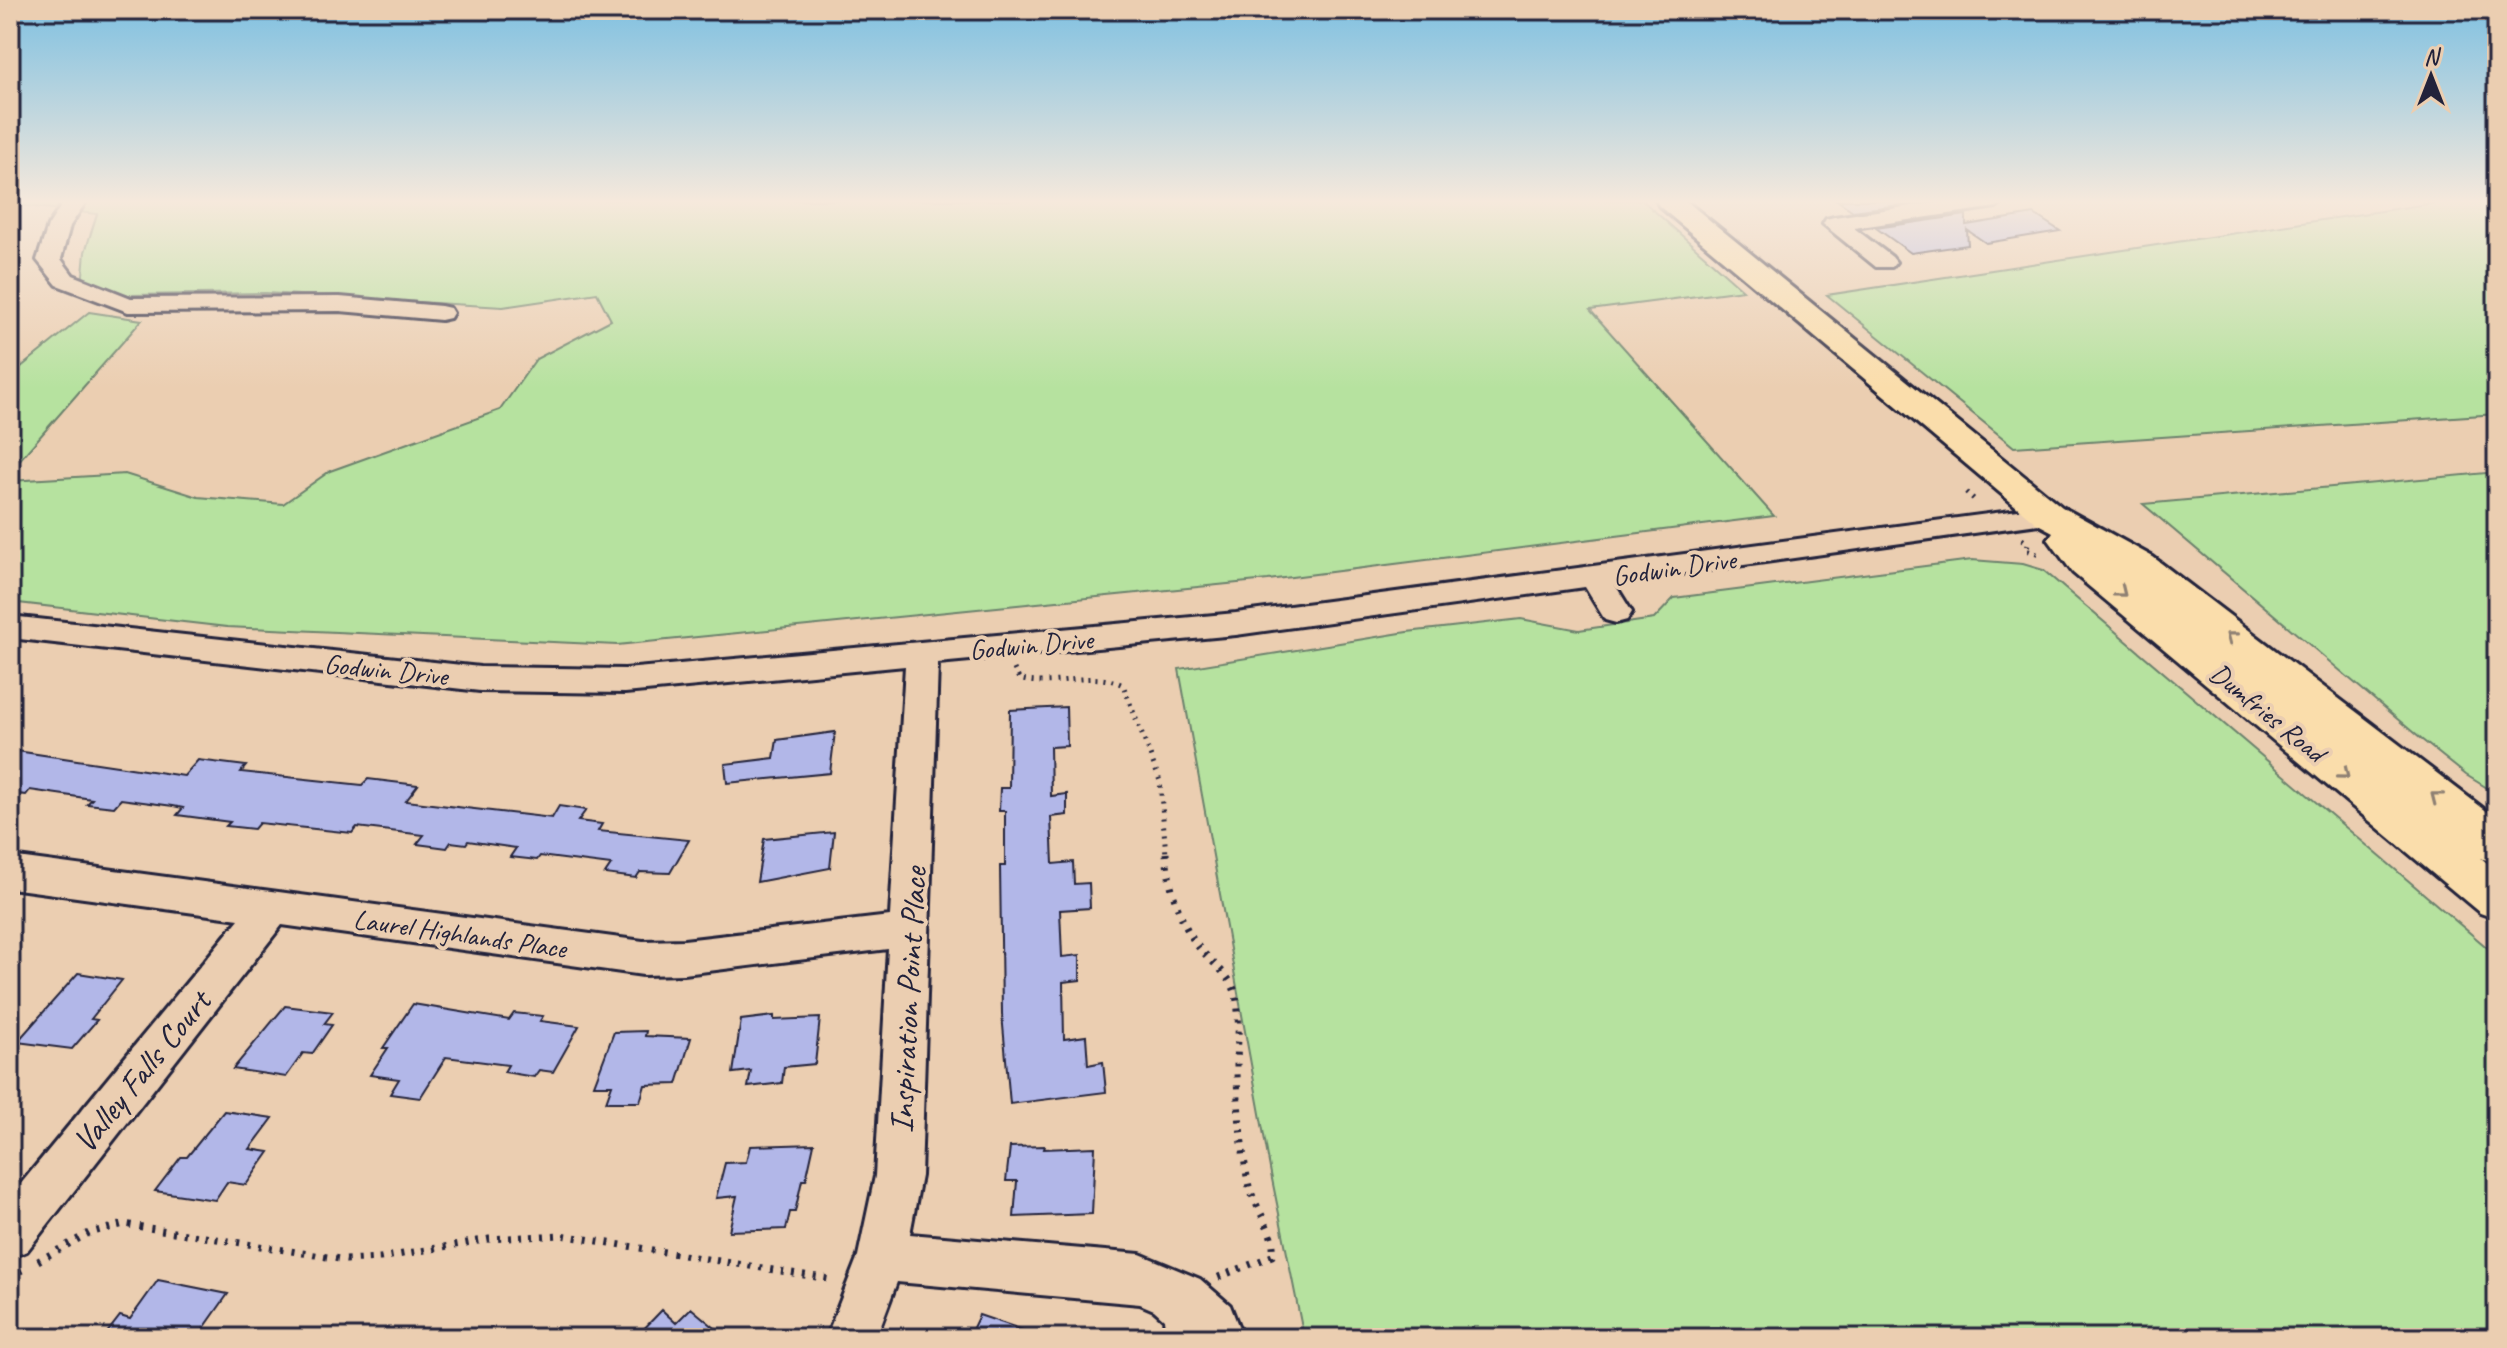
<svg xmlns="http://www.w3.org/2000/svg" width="2507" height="1348" font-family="Caveat,sans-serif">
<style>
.green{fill:#b6e29f;stroke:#6c826d;stroke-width:2}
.building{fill:#b2b7e8;stroke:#22223b;stroke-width:2}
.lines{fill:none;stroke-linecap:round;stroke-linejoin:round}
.minor-casing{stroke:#22223b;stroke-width:6}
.major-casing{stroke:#22223b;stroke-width:6}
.path-far1{stroke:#22223b;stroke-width:5;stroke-dasharray:2 6;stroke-linecap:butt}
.path{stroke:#22223b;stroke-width:7;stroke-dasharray:3 8;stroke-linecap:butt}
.minor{fill:#ebceb1;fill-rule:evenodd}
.major{fill:#faddab;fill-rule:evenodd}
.oneway{stroke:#8e8073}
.labels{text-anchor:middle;stroke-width:8;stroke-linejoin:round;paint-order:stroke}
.street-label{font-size:28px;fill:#22223b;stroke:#ebceb1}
.near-street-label{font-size:34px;fill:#22223b;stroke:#ebceb1}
</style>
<rect width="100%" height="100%" fill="#ebceb1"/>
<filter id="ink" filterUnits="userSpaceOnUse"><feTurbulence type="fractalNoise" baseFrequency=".0125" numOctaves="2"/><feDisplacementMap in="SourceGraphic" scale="16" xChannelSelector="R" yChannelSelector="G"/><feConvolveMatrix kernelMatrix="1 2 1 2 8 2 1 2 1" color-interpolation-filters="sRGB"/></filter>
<g filter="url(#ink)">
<path class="green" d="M10 200H1642L1743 290 1590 310 1774 516 1268 580 617 645 227 627 10 602V481L125 474 198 497 283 504 330 471 500 410 536 359 611 320 597 293 503 307 266 293 128 295 82 286 85 252 97 214 10 204Z
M2454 200H2497V414L2014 447 1827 295Z
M89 312 142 320 10 471V376Z
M2497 472V794L2466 775 2421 739 2143 504Z
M1972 560 2023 564 2043 570 2497 956V1338H1304L1271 1174 1179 669 1407 632 1521 619 1579 630 1654 619 1674 598Z"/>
<path class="building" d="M1837 200H1936L1853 211Z
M2034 214 2060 231 1986 243 1967 230 1968 245 1911 253 1876 228 1966 215V225Z
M1066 707 1067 746 1050 747 1051 796 1067 794V815L1051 817 1053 864 1073 862 1074 884 1089 883 1090 908 1060 910 1062 957 1080 955V980L1063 982 1064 1039 1086 1036 1088 1065 1103 1062 1106 1092 1010 1104 1002 1014 1000 866H1005V811H999L1000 788H1009L1010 710Z
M835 732 830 773 727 783 725 764 774 758 777 740Z
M10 750 184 776 198 760 246 766 241 772 362 785 368 779 418 785 406 801 552 818 559 806 586 810 578 821 602 824 598 831 689 840 670 873 640 872 636 878 605 874 611 865 540 856 537 860 510 857 516 848 468 841 466 844 451 842 447 848 417 844 424 835 357 827 352 833 259 823 254 829 226 826 230 822 177 815 183 808 173 806 121 799 114 807 87 804 92 799 30 790 26 795 10 793Z
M834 832 830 868 757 882 764 839Z
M78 973 122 980 91 1019 97 1020 72 1049 17 1042Z
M413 1004 509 1020 514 1013 543 1016 540 1021 579 1026 553 1072 539 1070 534 1077 504 1072 508 1065 446 1057 420 1098 390 1094 399 1079 370 1075 388 1048H383Z
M285 1006 333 1012 324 1024 332 1025 312 1054 303 1053 286 1077 233 1069Z
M774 1016V1020L820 1018 815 1064 784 1067 782 1083 748 1087 751 1071 733 1073 741 1020Z
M646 1031 645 1036 691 1038 677 1084 645 1085 640 1102H606L612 1085H594L614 1032Z
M224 1111 273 1118 250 1149 269 1152 246 1185 227 1182 215 1200 155 1191 181 1157H187Z
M814 1144 806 1180H802L795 1212H790L786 1229 729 1231 737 1196 716 1198 725 1163 746 1162 750 1146Z
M1045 1146 1044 1149 1095 1147 1092 1214 1014 1217 1017 1181H1006L1010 1147Z
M158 1280 228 1294 197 1338H103L120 1316 130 1319Z
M691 1308 727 1338H635L662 1310 676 1323Z
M979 1315 1035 1334V1338H968Z"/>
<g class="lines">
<g class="minor-casing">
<path id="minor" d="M65 200H87L70 226 61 259 73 275 131 298 340 297 441 306 450 308 453 313 450 318 441 320 340 311 128 312 57 285 37 260 48 226Z
M1954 200H2007L1996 207 1854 228 1892 257 1896 262 1892 267H1876L1823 224 1826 219 1834 217Z
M2049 506 2060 509 2064 515 2060 521 1614 583 1632 612 1627 620 1616 623 1605 620 1585 587 1236 635 938 663 921 1176 910 1234 1140 1254 1200 1279 1230 1305 1243 1338H1166L1164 1319 1154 1310 1140 1304 897 1282 876 1338H826L858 1256 875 1176 888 949 684 974 643 975 282 925 27 1251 10 1258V1197L239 919 10 888V856L643 941 684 940 890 916 905 666 625 693 480 691 10 638V616L480 667 625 669 1236 613Z"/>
</g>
<g class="major-casing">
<path id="major" d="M1656 200H1685L2062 507 2153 557 2497 819V864L2481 858 2497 871V919L2480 913 2073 573 2048 539 2053 532 2036 523 1659 206Z"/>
</g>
<path class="path-far1" d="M1966 492 1977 502
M2022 539 2028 544 2026 550 2042 556
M1014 669 1019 679C1053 689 1091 669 1123 685L1160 781 1166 855"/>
<path class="path" d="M1166 853C1168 883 1179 921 1197 945 1209 961 1229 973 1235 992 1241 1011 1237 1046 1237 1066 1237 1103 1241 1145 1248 1182 1252 1204 1279 1237 1272 1256L1216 1278
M38 1261 89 1233 124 1224 346 1260 380 1258 489 1239 561 1235 835 1280
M10 1276 22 1270"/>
<use href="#minor" class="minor"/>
<use href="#major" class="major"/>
</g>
<defs><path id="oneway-chevron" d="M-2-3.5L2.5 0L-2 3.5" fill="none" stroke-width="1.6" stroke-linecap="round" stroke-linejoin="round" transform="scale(2)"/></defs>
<g class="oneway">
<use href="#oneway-chevron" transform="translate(2121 592) rotate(39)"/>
<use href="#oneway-chevron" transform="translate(2231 637) rotate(-142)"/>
<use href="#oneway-chevron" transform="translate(2344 774) rotate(39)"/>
<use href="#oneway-chevron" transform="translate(2436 797) rotate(-142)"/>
</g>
</g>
<linearGradient id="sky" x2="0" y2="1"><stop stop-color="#7ec0e1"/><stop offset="0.52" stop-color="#f6e9dc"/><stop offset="1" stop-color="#f6e9dc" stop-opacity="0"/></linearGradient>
<rect width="2507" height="388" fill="url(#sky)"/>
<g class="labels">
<g class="street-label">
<text transform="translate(1674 567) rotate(-8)" y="10">Godwin Drive</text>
<text transform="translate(1031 644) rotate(-5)" y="10">Godwin Drive</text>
<text transform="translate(386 669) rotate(6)" y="10">Godwin Drive</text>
<text transform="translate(2268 712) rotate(39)" y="10">Dumfries Road</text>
<text transform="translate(460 933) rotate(8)" y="10">Laurel Highlands Place</text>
</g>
<g class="near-street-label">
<text transform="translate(907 1000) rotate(-87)" y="12">Inspiration Point Place</text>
<text transform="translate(141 1071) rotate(-51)" y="12">Valley Falls Court</text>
</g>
</g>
<rect width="2507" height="1348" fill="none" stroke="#ebceb1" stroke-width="40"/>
<rect x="20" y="20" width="2467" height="1308" fill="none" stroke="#22223b" stroke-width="3" filter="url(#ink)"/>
<g transform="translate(2431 76)" stroke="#ebceb1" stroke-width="6" paint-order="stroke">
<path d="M0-6L14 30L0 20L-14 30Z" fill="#22223b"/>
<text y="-12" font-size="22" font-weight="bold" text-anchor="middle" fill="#22223b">N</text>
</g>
</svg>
